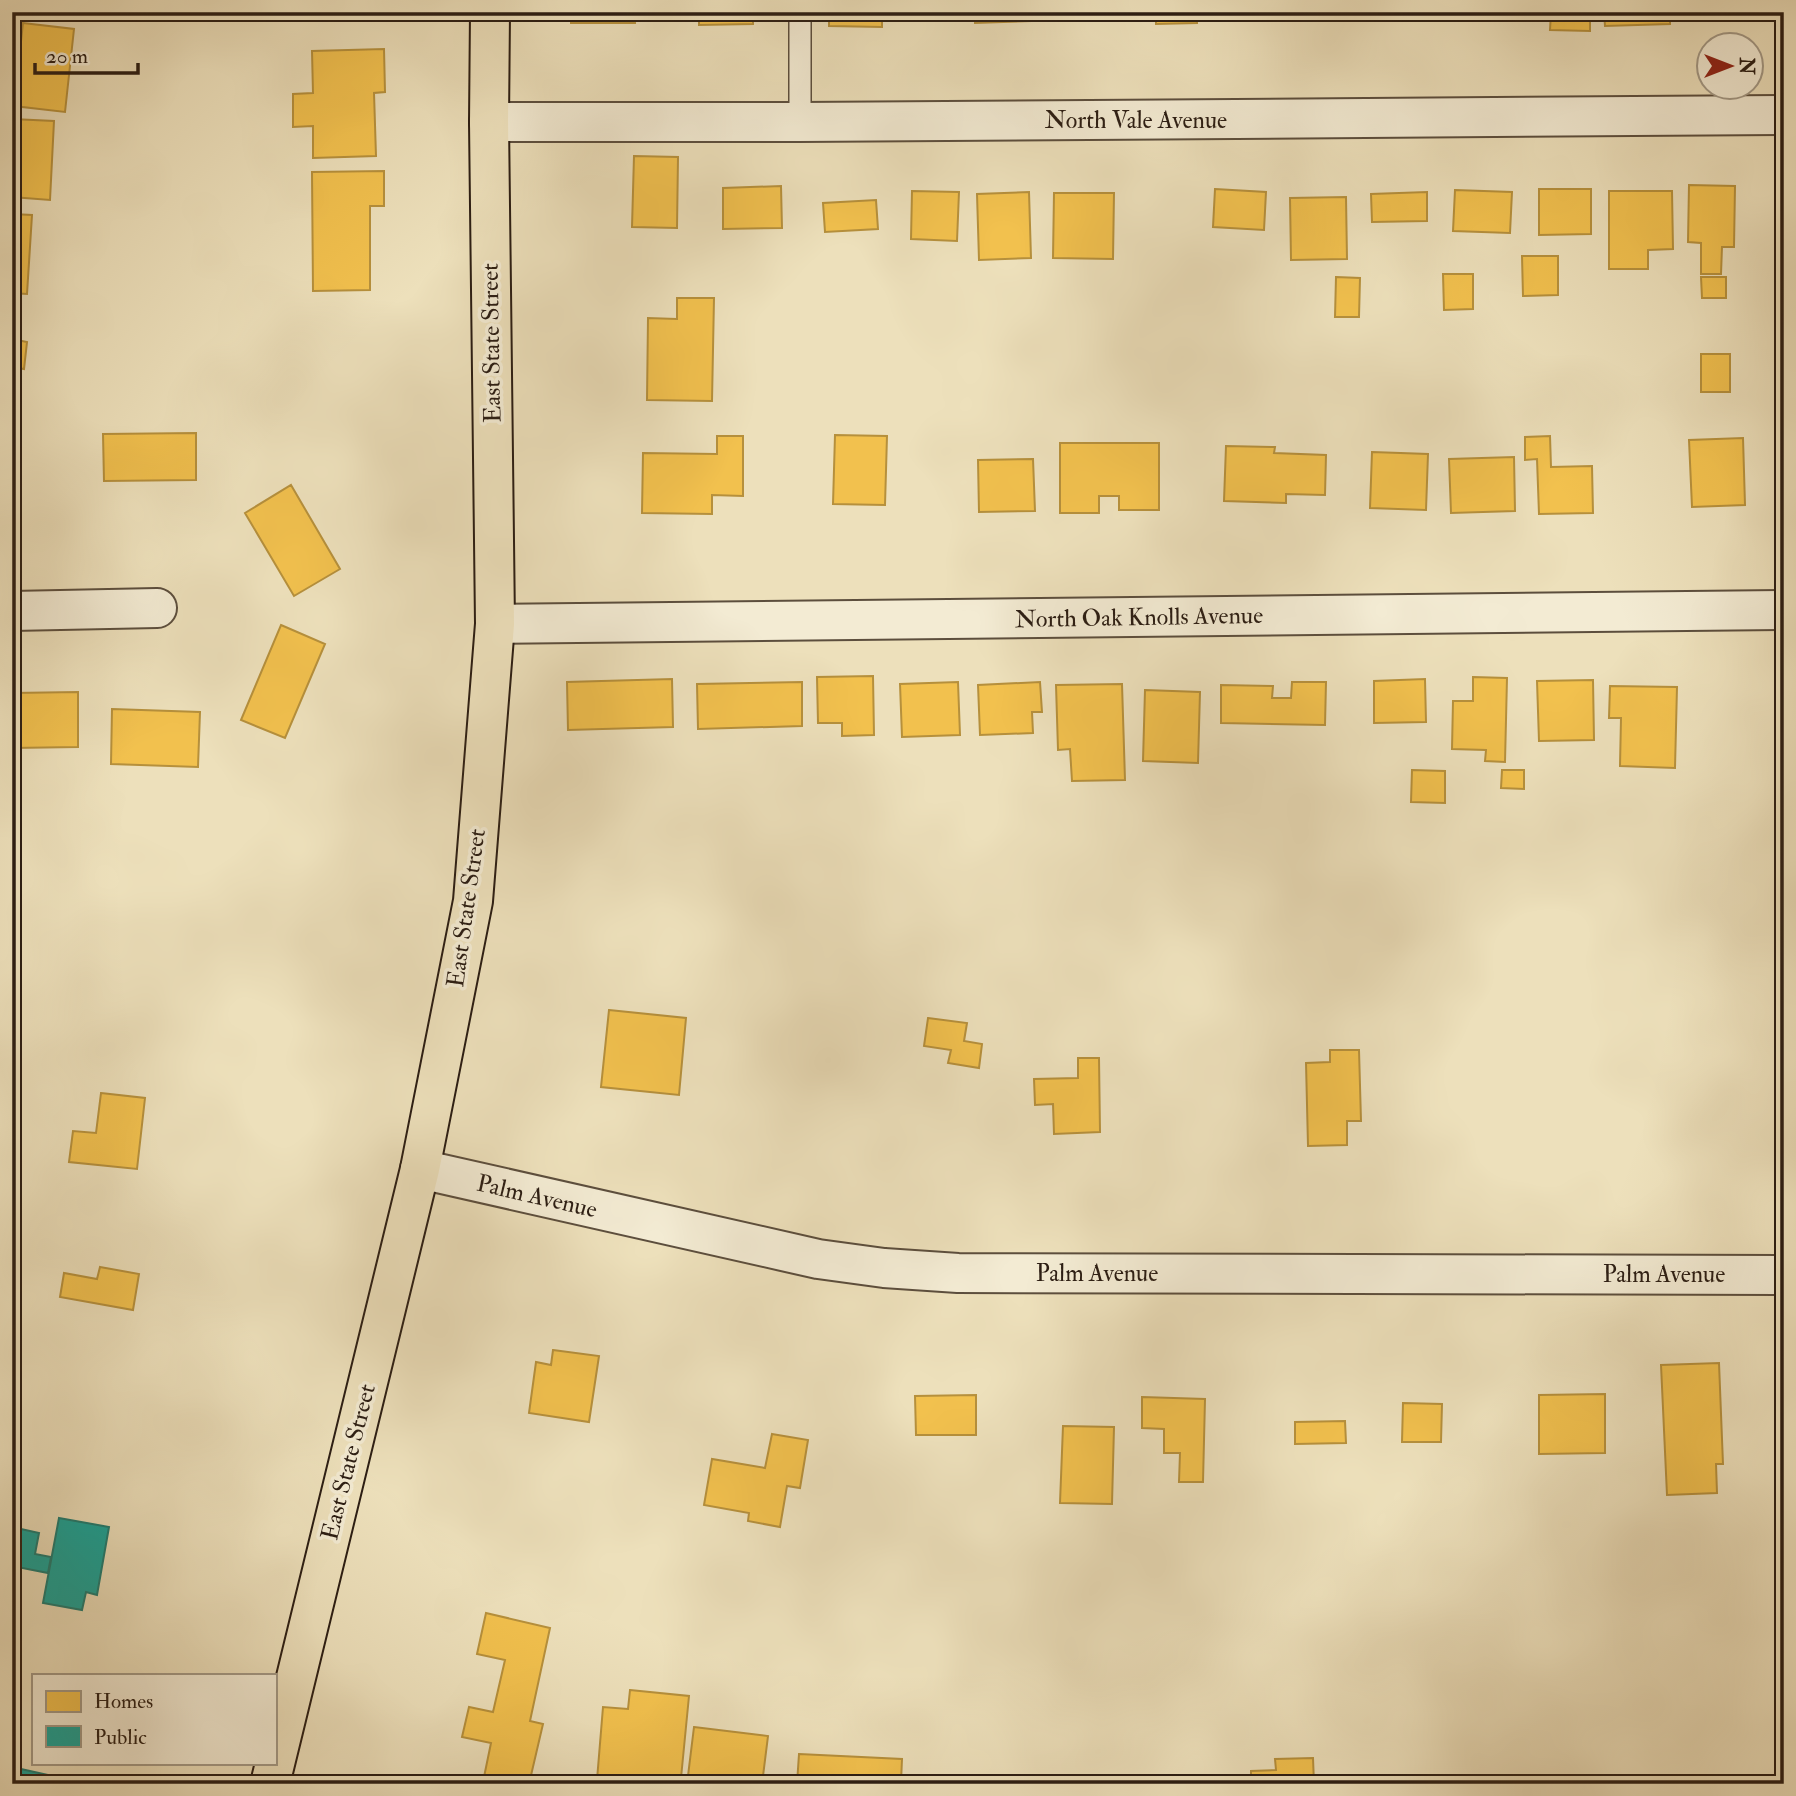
<svg xmlns="http://www.w3.org/2000/svg" width="1796" height="1796" font-family="'IM FELL Double Pica',serif">
<style>
.homes{fill:#f2c14e;stroke:#b6903c;stroke-width:2}
.public{fill:#17a398;stroke:#1d7b70;stroke-width:2}
.lines{fill:none;stroke-linecap:round;stroke-linejoin:round}
.lane-casing{stroke:#5c4e3d;stroke-width:24}
.street-casing{stroke:#5c4e3d;stroke-width:42}
.primary-casing{stroke:#2b1d13;stroke-width:42}
.lane{stroke:#f3ebd3;stroke-width:21}
.street{stroke:#f3ebd3;stroke-width:38}
.primary{stroke:#ede0bb;stroke-width:38}
.labels{text-anchor:middle;stroke-width:7;stroke-linejoin:round;paint-order:stroke}
.street-label{font-size:24px;fill:#2b1d13;stroke:#f3ebd3}
</style>
<rect width="100%" height="100%" fill="#ede0bb"/>
<filter id="stains"><feTurbulence type="fractalNoise" baseFrequency=".00286" numOctaves="4"/><feColorMatrix values="0 0 0 0 .2 0 0 0 0 .09 0 0 0 0 .02 0 0 0 .5 -.17"/></filter>
<radialGradient id="worn" r=".72"><stop offset=".6" stop-color="#630" stop-opacity="0"/><stop offset="1" stop-color="#630" stop-opacity=".3"/></radialGradient>
<path class="homes" d="M312 12H371V15L312 16Z
M571 12H634L635 23H571Z
M699 12H753V24L699 25Z
M829 12H882V27L829 26Z
M975 12H1031V21L975 23Z
M1054 12H1116V18L1054 20Z
M1156 12H1197V23L1156 24Z
M1216 12H1275V19L1217 20Z
M1551 12H1590V31L1550 30Z
M1604 12H1670V24L1605 26Z
M1701 12H1739V17L1701 18Z
M23 23 74 29 65 112 14 106Z
M384 49 385 92 374 93 376 156 313 158V126L293 127V94L313 93 312 51Z
M12 119 54 121 50 200 12 197Z
M634 156 678 157 677 228 632 227Z
M384 171V206H370V290L313 291 312 172Z
M1689 185 1735 186 1734 247H1722L1721 274H1701V243L1688 242Z
M781 186 782 228 723 229V188Z
M1215 189 1266 192 1264 230 1213 227Z
M1539 189H1591V234L1539 235Z
M1455 190 1512 192 1510 233 1453 231Z
M912 191 959 192 957 241 911 239Z
M1609 191H1672L1673 249 1648 250V269H1609Z
M1029 192 1031 258 979 260 977 194Z
M1427 192V221L1372 222 1371 194Z
M1054 193H1114L1113 259 1053 258Z
M1346 197 1347 259 1291 260 1290 198Z
M876 200 878 229 825 232 823 203Z
M12 214 32 215 27 294 12 293Z
M1522 256H1558V295L1523 296Z
M1443 274H1473V309L1444 310Z
M1336 277 1360 278 1359 317H1335Z
M1701 277H1726V298H1702Z
M677 298H714L712 401 647 400 648 318 677 319Z
M12 312 20 313 17 340 27 342 24 369 12 367Z
M1701 354H1730V392H1701Z
M196 433V480L104 481 103 434Z
M835 435 887 436 885 505 833 504Z
M717 436H743V496L712 495V514L642 513 643 453 717 454Z
M1550 436 1551 467 1592 466 1593 513 1539 514 1537 459 1525 460V437Z
M1743 438 1745 505 1692 507 1689 440Z
M1060 443H1159V510H1119V496H1099V513H1060Z
M1226 446 1275 447 1274 453 1326 455 1325 495 1286 494V503L1224 501Z
M1372 452 1428 454 1426 510 1370 508Z
M1514 457 1515 511 1451 513 1449 459Z
M1033 459 1035 511 979 512 978 460Z
M291 485 340 569 294 596 245 513Z
M281 625 325 644 285 738 241 720Z
M873 676 874 735 842 736V723H818L817 677Z
M1473 677 1507 678 1505 762 1485 761 1486 750 1452 749 1453 701H1473Z
M672 679 673 727 568 730 567 682Z
M1425 679 1426 722 1374 723V681Z
M1593 680 1594 740 1539 741 1537 681Z
M802 682V726L698 729 697 684Z
M958 682 960 735 902 737 900 684Z
M1040 682 1042 712H1032L1033 733 980 735 978 685Z
M1292 682H1326L1325 725 1221 723V685L1273 686 1272 698H1291Z
M1122 684 1125 780 1072 781 1070 749 1058 750 1056 685Z
M1610 686 1677 687 1675 768 1620 766 1621 718H1609Z
M1145 690 1200 692 1198 763 1143 761Z
M78 692V747L12 748V693Z
M112 709 200 712 198 767 111 764Z
M1412 770 1445 771V803L1411 802Z
M1502 770H1524V789L1501 788Z
M609 1010 686 1018 679 1095 601 1087Z
M928 1018 967 1023 964 1041 982 1044 979 1068 948 1063 951 1050 924 1046Z
M1330 1050H1359L1361 1121H1347V1145L1308 1146 1306 1063 1330 1062Z
M1078 1058H1099L1100 1132 1054 1134 1053 1104 1035 1105 1034 1079 1078 1078Z
M101 1093 145 1098 137 1169 69 1162 73 1131 96 1133Z
M100 1267 139 1274 133 1310 60 1297 64 1273 97 1279Z
M553 1350 599 1356 589 1422 529 1413 536 1362 551 1365Z
M1719 1363 1723 1464H1716L1717 1493 1667 1495 1661 1365Z
M1605 1394V1453L1539 1454V1395Z
M976 1395V1435H916L915 1396Z
M1142 1397 1205 1399 1203 1482H1179L1180 1453H1164V1429L1142 1428Z
M1403 1403 1442 1404 1441 1442H1402Z
M1345 1421 1346 1443 1295 1444V1422Z
M1063 1426 1114 1427 1112 1504 1060 1503Z
M772 1434 808 1440 800 1488 787 1486 780 1527 748 1521 749 1513 704 1505 712 1459 765 1468Z
M486 1613 550 1628 530 1721 543 1724 529 1784H512L484 1777 491 1743 462 1737 469 1707 493 1712 505 1660 477 1654Z
M630 1690 689 1696 681 1778 645 1775 644 1784 597 1780 603 1707 628 1709Z
M694 1727 768 1736 762 1784H687Z
M799 1754 902 1759 901 1782 888 1781V1784H797Z
M1313 1758 1314 1784H1251V1771L1276 1770 1275 1759Z
M1161 1776 1215 1777V1784H1161Z
M1419 1776 1461 1778V1784H1418Z"/>
<path class="public" d="M59 1518 109 1527 97 1595 86 1592 82 1610 43 1603Z
M12 1527 39 1533 35 1554 51 1557 48 1573 12 1566Z
M12 1767 66 1779 65 1784H12Z"/>
<g class="lines">
<g class="lane-casing">
<path id="lane" d="M800 12V122"/>
</g>
<g class="street-casing">
<path id="street" d="M489 122H800L1784 115
M12 611 157 608
M495 624 1784 610
M420 1169 818 1259 884 1268 958 1273 1784 1275"/>
</g>
<g class="primary-casing">
<path id="primary" d="M270 1784 420 1169 473 901 495 624 489 122 490 12"/>
</g>
<use href="#lane" class="lane"/>
<use href="#street" class="street"/>
<use href="#primary" class="primary"/>
</g>
<g class="labels">
<g class="street-label">
<text x="1136" y="128">North Vale Avenue</text>
<text transform="translate(491 343) rotate(-91)" y="8">East State Street</text>
<text transform="translate(1139 617) rotate(-1)" y="8">North Oak Knolls Avenue</text>
<text transform="translate(466 908) rotate(-82)" y="8">East State Street</text>
<text transform="translate(537 1196) rotate(13)" y="8">Palm Avenue</text>
<text x="1097" y="1281">Palm Avenue</text>
<text x="1664" y="1282">Palm Avenue</text>
<text transform="translate(348 1462) rotate(-76)" y="8">East State Street</text>
</g>
</g>
<rect width="1796" height="1796" fill="none" stroke="#ede0bb" stroke-width="42"/>
<rect x="14" y="14" width="1768" height="1768" fill="none" stroke="#2b1d13" stroke-width="3.5"/>
<rect x="21" y="21" width="1754" height="1754" fill="none" stroke="#2b1d13" stroke-width="2"/>
<rect x="32" y="1674" width="245" height="91" fill="#f3ebd3" stroke="#a39986" stroke-width="2"/>
<rect x="46" y="1691" width="35" height="21" fill="#f2c14e" stroke="#a39986" stroke-width="2"/>
<text x="94" y="1708" font-size="21" fill="#2b1d13">Homes</text>
<rect x="46" y="1726" width="35" height="21" fill="#17a398" stroke="#a39986" stroke-width="2"/>
<text x="94" y="1744" font-size="21" fill="#2b1d13">Public</text>
<g transform="translate(1730 66) rotate(90)"><circle r="33" fill="#f3ebd3" stroke="#a39986" stroke-width="2"/>
<path d="M0-5L12 26L0 18L-12 26Z" fill="#8f2418"/>
<text y="-10" font-size="19" font-weight="bold" text-anchor="middle" fill="#2b1d13">N</text>
</g>
<path d="M35 63v10h103v-10" fill="none" stroke="#2b1d13" stroke-width="3.5"/>
<text x="46" y="63" font-size="21" fill="#2b1d13" stroke="#f3ebd3" stroke-width="5" paint-order="stroke">20 m</text>
<rect width="100%" height="100%" filter="url(#stains)"/>
<rect width="100%" height="100%" fill="url(#worn)"/>
</svg>
